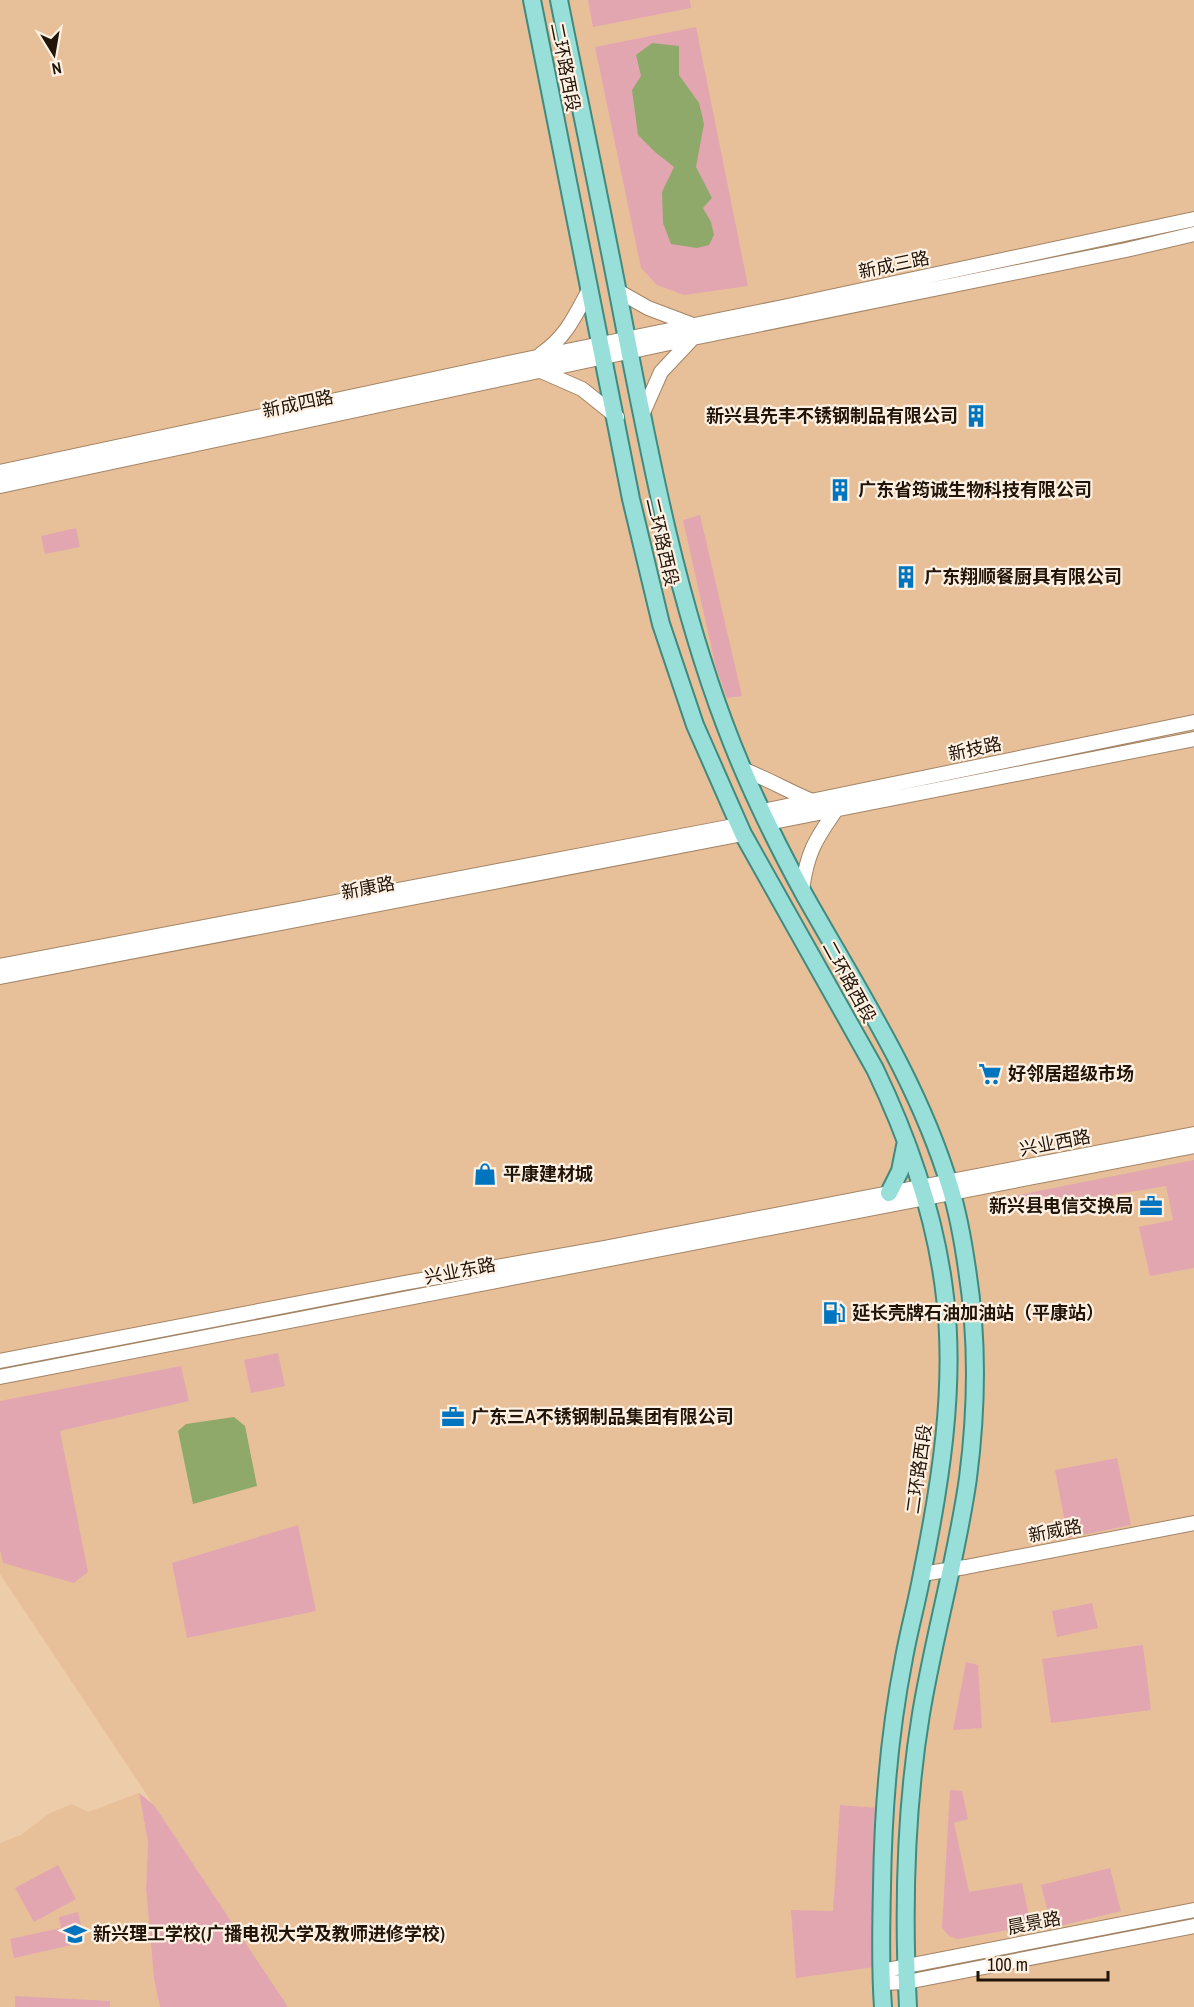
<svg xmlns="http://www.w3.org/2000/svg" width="1194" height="2007" font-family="'Archivo Narrow','Noto Sans SC',sans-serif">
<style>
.built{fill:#e7c099}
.green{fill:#e2a6b1}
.water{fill:#8fa96a}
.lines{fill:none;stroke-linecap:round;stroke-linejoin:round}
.tertiary-casing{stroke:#a38465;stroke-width:16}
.primary-casing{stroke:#408a7f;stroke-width:20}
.tertiary{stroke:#fff;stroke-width:14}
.primary{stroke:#97dfd8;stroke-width:16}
.labels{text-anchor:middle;stroke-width:4.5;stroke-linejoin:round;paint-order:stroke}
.street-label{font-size:18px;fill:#211509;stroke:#fef1e3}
.poi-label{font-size:18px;font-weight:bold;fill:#211509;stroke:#fef1e3;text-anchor:start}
</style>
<rect width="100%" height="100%" fill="#edccaa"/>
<path class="built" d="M0 0H1194V2007H288L0 1574Z
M139 1793 148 1842 146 1888 154 1979 160 2007H0V1843L21 1835 50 1813 72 1804 88 1812Z"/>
<path class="green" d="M588 0H690L691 8 593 27Z
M696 27 748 286 684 295 657 285 641 268 595 47Z
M700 515 742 696 727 698 716 668 683 520Z
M76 528 80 547 45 554 41 536Z
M1194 1160V1268L1150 1276 1139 1227 1173 1220 1166 1186 1012 1212 1008 1197Z
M278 1353 285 1386 251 1393 244 1360Z
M181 1366 189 1401 60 1431 88 1572 74 1583 3 1563 0 1550V1401Z
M1117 1458 1131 1525 1068 1538 1055 1470Z
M298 1525 316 1611 187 1638 172 1563Z
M1092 1603 1098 1628 1057 1637 1052 1611Z
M1143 1645 1151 1710 1051 1723 1042 1659Z
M966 1662 978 1665 982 1728 953 1730Z
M950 1790 962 1791 968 1819 954 1823 969 1892 1022 1883 1031 1926 958 1939 949 1936 942 1928Z
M139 1793 154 1805 288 2007H160L154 1979 146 1888 148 1842Z
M840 1805 878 1808 875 1967 796 1978 791 1910 833 1911Z
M58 1865 76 1899 34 1922 15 1888Z
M1110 1868 1121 1911 1052 1928 1041 1885Z
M78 1912 85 1942 14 1958 10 1939 61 1928 59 1917Z
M15 1996 110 2001V2007H15Z"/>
<path class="water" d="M652 43 679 46V75L699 103 704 124 696 167 712 198 703 208 711 222 714 235 709 245 697 248 671 244 663 223 662 192 674 167 655 152 638 135 632 90 641 76 636 55Z
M234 1417 245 1426 257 1486 193 1504 178 1431 186 1424Z"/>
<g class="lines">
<g class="tertiary-casing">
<path id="tertiary" d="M618 291 648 308 693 325
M541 354C566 337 575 316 589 290
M541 371 582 389 617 417
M642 415 661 372 692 339
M0 472 537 357 783 307 1194 219
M0 486 693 338 1126 250 1194 234
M742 769C766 778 788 791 812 801
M763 811 1194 722
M768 823 1194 739
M802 890C807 853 815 840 836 810
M0 966 739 825
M0 977 743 834
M0 1361 404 1283 605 1248 1194 1134
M0 1377 1194 1146
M922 1574 966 1567 1194 1523
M881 1971 1194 1910
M881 1983 907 1982 1194 1926"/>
</g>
<g class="primary-casing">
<path id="primary" d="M532 0 631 499 661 624 695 725 743 834 875 1069C910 1142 936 1217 945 1297 956 1387 940 1486 922 1574 917 1602 909 1630 904 1658 889 1734 883 1810 882 1887 881 1927 880 1967 883 2007
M559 0C581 110 604 219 625 329 651 462 677 598 725 725 747 784 775 841 805 896 858 990 919 1083 950 1187 958 1213 963 1241 967 1269 978 1338 977 1408 968 1478 957 1557 934 1635 921 1714 905 1811 903 1909 908 2007
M889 1193 900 1171 906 1141"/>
</g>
<use href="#tertiary" class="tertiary"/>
<use href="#primary" class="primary"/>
</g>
<defs>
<g id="building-bare" transform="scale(1.8)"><path d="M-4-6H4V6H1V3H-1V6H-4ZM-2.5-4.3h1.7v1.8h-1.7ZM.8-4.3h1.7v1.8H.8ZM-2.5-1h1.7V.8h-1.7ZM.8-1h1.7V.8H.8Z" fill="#0075bf" stroke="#fef1e3" stroke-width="2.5" paint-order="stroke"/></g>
<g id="supermarket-bare" transform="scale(1.8)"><path d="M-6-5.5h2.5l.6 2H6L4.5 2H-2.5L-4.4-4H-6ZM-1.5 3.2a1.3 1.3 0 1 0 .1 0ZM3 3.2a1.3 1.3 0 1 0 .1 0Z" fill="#0075bf" stroke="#fef1e3" stroke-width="2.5" paint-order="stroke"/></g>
<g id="shop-bare" transform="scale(1.8)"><path d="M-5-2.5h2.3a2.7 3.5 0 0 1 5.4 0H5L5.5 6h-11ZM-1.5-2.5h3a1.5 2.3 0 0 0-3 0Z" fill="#0075bf" stroke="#fef1e3" stroke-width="2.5" paint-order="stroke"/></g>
<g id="office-bare" transform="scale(1.8)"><path d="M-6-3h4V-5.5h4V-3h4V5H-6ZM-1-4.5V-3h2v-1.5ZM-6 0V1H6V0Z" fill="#0075bf" stroke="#fef1e3" stroke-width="2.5" paint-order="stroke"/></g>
<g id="fuel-bare" transform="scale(1.8)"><path d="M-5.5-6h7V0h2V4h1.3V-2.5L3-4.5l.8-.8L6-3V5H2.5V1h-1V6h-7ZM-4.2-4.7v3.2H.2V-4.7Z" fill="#0075bf" stroke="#fef1e3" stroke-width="2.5" paint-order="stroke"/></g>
<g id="university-bare" transform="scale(1.8)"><path d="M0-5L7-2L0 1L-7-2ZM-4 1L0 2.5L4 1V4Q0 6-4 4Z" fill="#0075bf" stroke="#fef1e3" stroke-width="2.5" paint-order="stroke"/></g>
</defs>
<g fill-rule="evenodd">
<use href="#building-bare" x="976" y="416"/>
<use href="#building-bare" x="840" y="490"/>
<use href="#building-bare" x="906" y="577"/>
<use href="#supermarket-bare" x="990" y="1074"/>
<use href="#shop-bare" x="485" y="1174"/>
<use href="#office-bare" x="1151" y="1206"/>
<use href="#fuel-bare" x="834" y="1313"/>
<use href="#office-bare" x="453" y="1417"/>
<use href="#university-bare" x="75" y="1934"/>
</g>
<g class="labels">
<g class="street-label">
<text transform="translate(565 67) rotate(79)" y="6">二环路西段</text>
<text transform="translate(894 265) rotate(-12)" y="6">新成三路</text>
<text transform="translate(298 404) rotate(-12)" y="6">新成四路</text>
<text transform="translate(662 542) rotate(77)" y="6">二环路西段</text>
<text transform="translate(975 749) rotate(-12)" y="6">新技路</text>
<text transform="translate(368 888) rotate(-11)" y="6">新康路</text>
<text transform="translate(849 982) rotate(61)" y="6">二环路西段</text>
<text transform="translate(1055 1143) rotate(-11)" y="6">兴业西路</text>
<text transform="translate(460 1271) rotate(-11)" y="6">兴业东路</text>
<text transform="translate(919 1469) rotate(-82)" y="6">二环路西段</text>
<text transform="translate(1055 1531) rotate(-11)" y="6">新威路</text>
<text transform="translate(1034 1923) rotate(-11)" y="6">晨景路</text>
</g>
<g class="poi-label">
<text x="958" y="422" text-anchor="end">新兴县先丰不锈钢制品有限公司</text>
<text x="858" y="496">广东省筠诚生物科技有限公司</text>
<text x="924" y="583">广东翔顺餐厨具有限公司</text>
<text x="1008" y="1080">好邻居超级市场</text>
<text x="503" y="1180">平康建材城</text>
<text x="1133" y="1212" text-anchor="end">新兴县电信交换局</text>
<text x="852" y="1319">延长壳牌石油加油站（平康站）</text>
<text x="471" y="1423">广东三A不锈钢制品集团有限公司</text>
<text x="93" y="1940">新兴理工学校(广播电视大学及教师进修学校)</text>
</g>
</g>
<g transform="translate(54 54) rotate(169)" stroke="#fef1e3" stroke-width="4.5" paint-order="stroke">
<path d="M0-4.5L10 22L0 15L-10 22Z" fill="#211509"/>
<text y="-9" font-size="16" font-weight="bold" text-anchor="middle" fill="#211509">N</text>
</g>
<path d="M978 1971v9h130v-9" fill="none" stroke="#211509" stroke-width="3"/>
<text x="987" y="1971" font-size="18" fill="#211509" stroke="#fef1e3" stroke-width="4.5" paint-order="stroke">100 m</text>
</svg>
